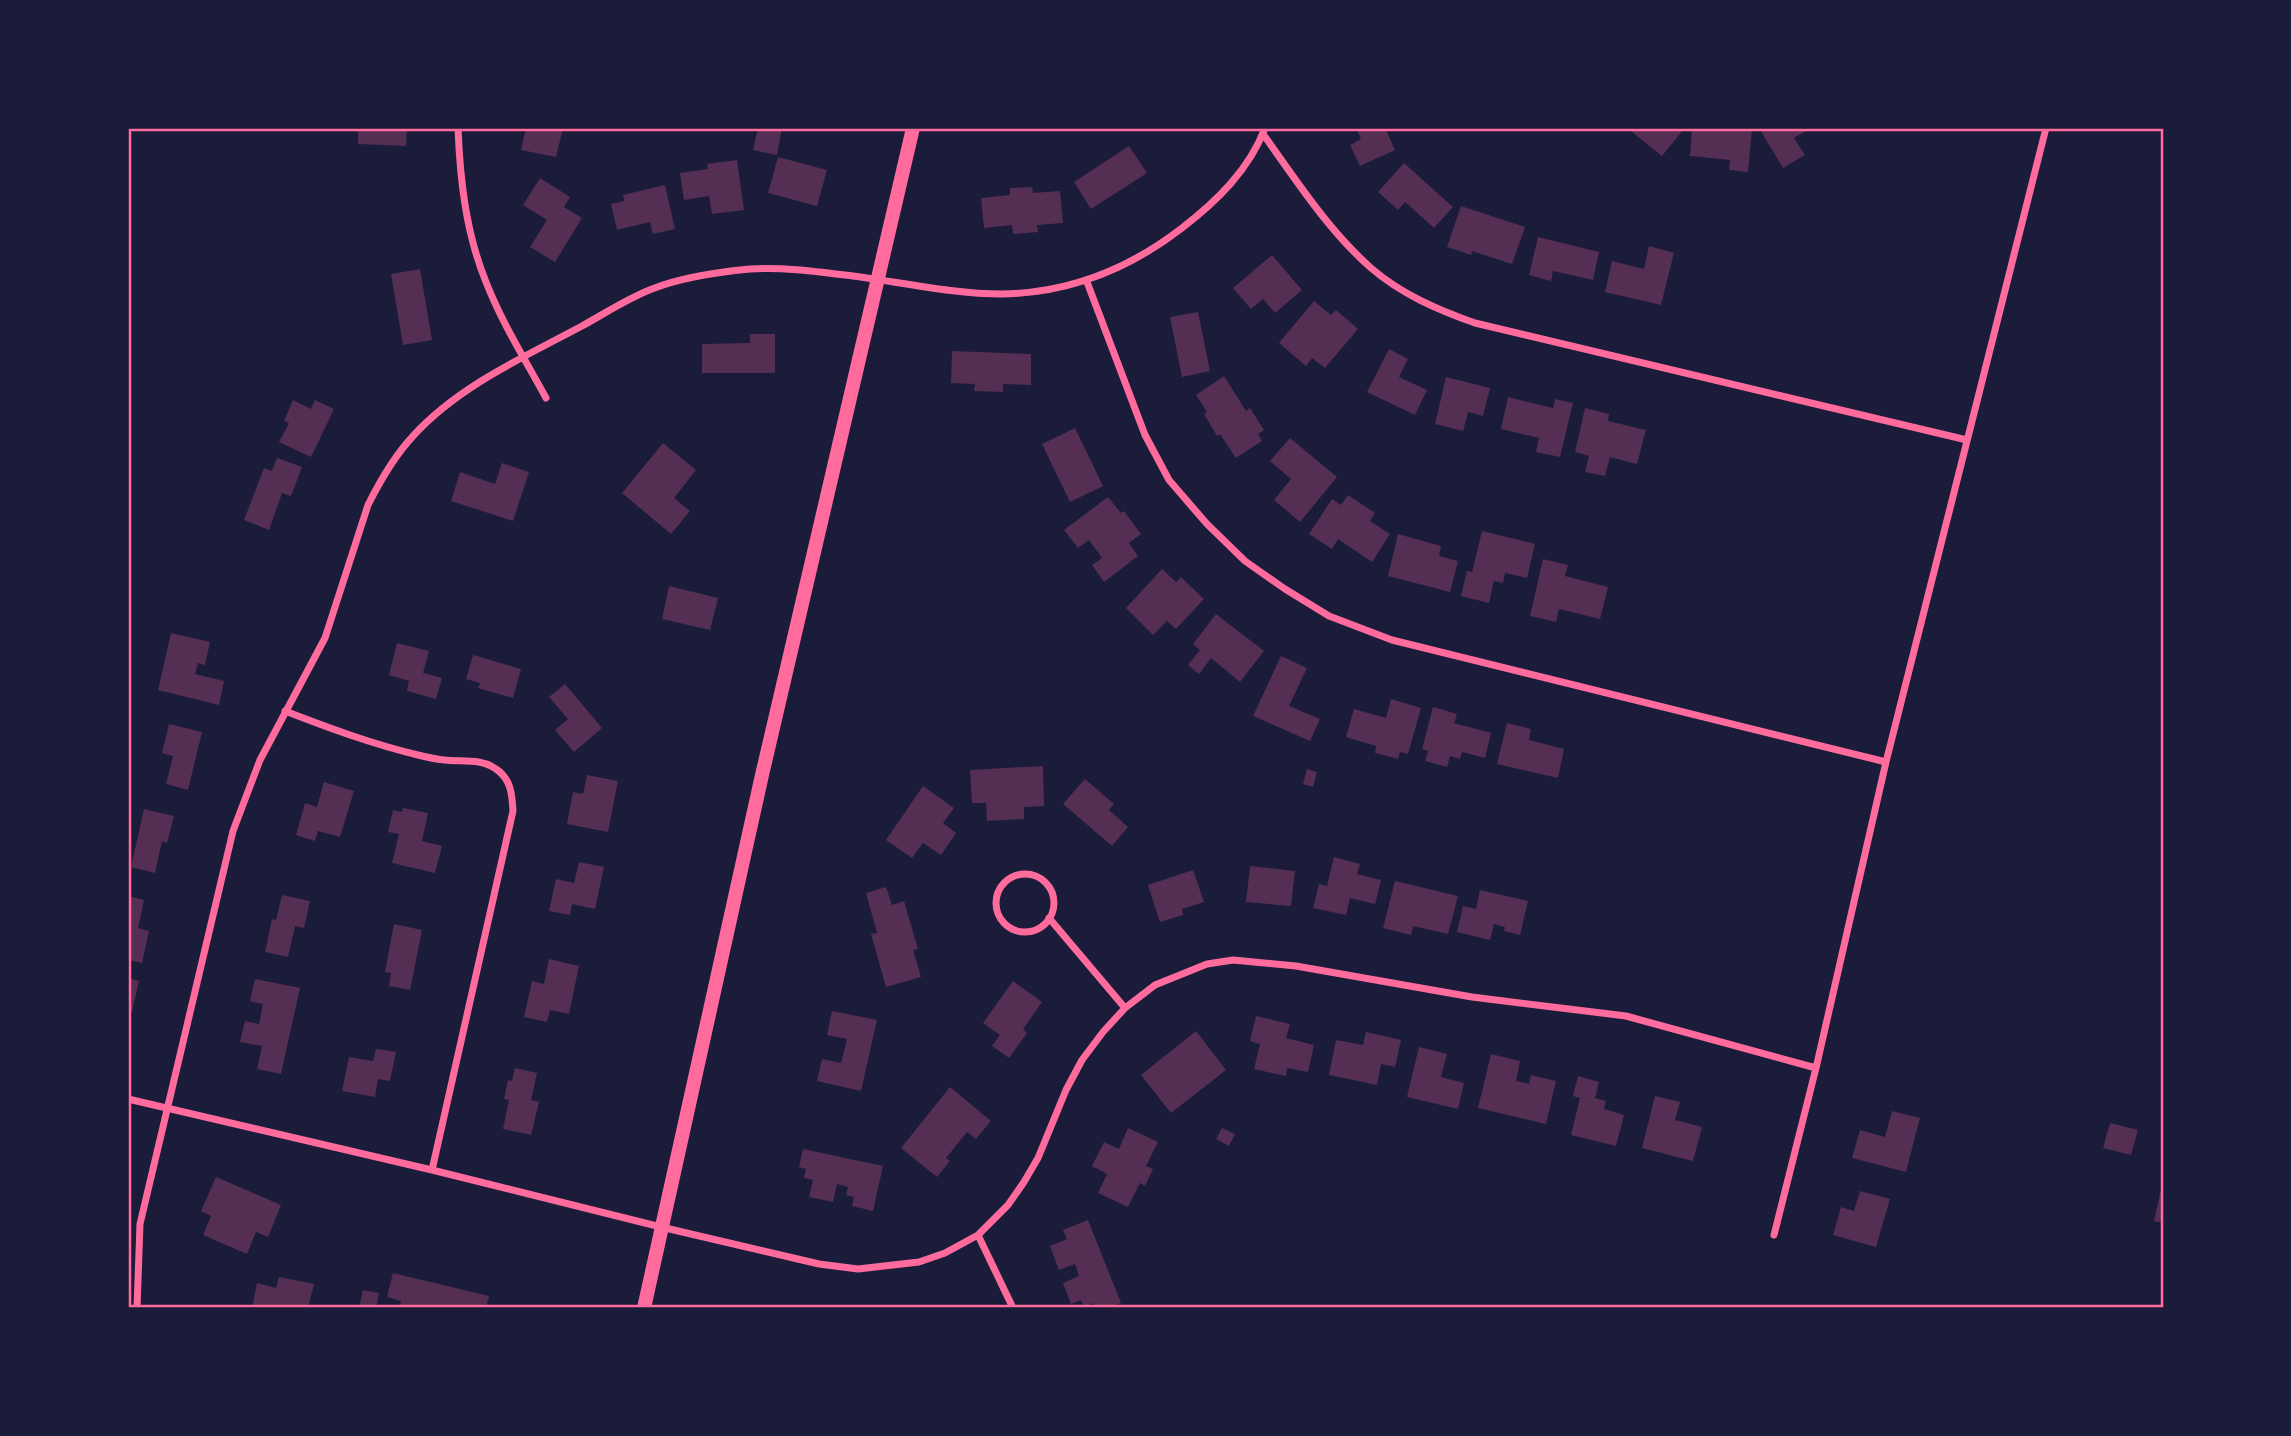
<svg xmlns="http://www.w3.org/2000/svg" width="2291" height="1436" font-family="Helvetica,sans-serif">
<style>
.building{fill:#542f53}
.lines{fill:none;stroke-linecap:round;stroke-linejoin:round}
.minor{stroke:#ff6b9d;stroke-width:7}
.primary{stroke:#ff6b9d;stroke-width:14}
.neatline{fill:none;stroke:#ff6b9d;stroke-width:2.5}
</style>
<rect width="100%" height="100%" fill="#1b1b3a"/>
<path class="building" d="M358 128H407L406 146 358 144Z
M526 128H563L556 157 521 150Z
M758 128H782L777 155 753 150Z
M1356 128H1385L1395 150 1360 166 1350 145 1361 139Z
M1627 128H1680L1683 130 1662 156Z
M1692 128 1752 129 1748 172 1729 170 1730 160 1690 156Z
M1759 128H1811L1794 138 1805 155 1783 168Z
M1129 146 1147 173 1091 209 1074 182Z
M778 157 827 170 817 206 768 193Z
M737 160 744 210 712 214 709 196 684 200 680 173 708 169 707 164Z
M1404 163 1453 207 1434 228 1405 202 1398 210 1378 192Z
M540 178 570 197 564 207 582 218 555 262 530 247 547 220 523 205Z
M665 185 675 229 653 234 650 222 617 230 611 204 624 201 623 195Z
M1032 187 1033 193 1060 191 1063 223 1037 225 1038 232 1013 234 1012 225 984 228 981 198 1010 195V188Z
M1461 206 1525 227 1512 264 1472 251 1471 255 1447 247Z
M1538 237 1599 252 1593 280 1553 271 1551 281 1529 275Z
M1649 246 1674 253 1661 305 1605 292 1612 261 1644 269Z
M1272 255 1302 290 1275 313 1263 299 1251 309 1233 288Z
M420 269 432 340 403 345 391 274Z
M1314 301 1331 315 1336 310 1358 329 1325 368 1312 358 1306 366 1279 343Z
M1198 312 1210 371 1182 377 1170 317Z
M750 334H775V373H702V344L750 343Z
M1389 349 1408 359 1399 377 1427 390 1415 415 1367 392Z
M952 351 1031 354V385L1003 384V392L974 391 975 384 951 383Z
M1224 376 1246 411 1250 408 1264 430 1258 434 1262 441 1236 458 1220 434 1217 436 1204 414 1207 412 1196 395Z
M1446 377 1490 388 1483 416 1468 412 1463 431 1435 424Z
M1508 397 1553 408 1555 399 1573 403 1560 457 1536 452 1539 438 1501 429Z
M293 400 311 409 315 400 334 409 311 457 279 442 289 423 284 421Z
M1585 408 1609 414 1608 421 1646 430 1637 464 1610 457 1605 476 1585 472 1589 456 1575 452Z
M1075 428 1103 486 1070 502 1042 444Z
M1290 438 1337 477 1300 522 1274 500 1291 479 1270 461Z
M663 443 696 470 674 498 690 511 671 534 622 493Z
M277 458 302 467 291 496 282 493 269 530 244 520 264 468 272 471Z
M502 463 529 472 513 521 451 501 460 472 495 484Z
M1348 495 1375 513 1370 521 1390 534 1372 562 1338 539 1332 549 1309 534 1332 499 1341 505Z
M1108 497 1121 513 1124 511 1141 534 1129 543 1138 556 1104 582 1092 565 1102 558 1089 540 1078 548 1064 530Z
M1482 531 1535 544 1527 578 1505 573 1503 583 1494 581 1489 603 1461 596 1467 571 1472 572Z
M1398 534 1441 546 1439 556 1458 561 1450 592 1388 576Z
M1543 559 1568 565 1565 576 1608 587 1600 619 1559 609 1556 622 1530 616Z
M1162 569 1176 582 1181 577 1204 599 1176 629 1167 621 1153 635 1126 608Z
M669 586 718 598 710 630 662 619Z
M1216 614 1264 651 1240 682 1211 658 1199 674 1188 665 1200 650 1193 644Z
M171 633 210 642 205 665 198 663 195 674 224 681 219 705 158 690Z
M397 643 429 651 423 673 442 678 436 699 407 691 409 681 389 675Z
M473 655 521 669 513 698 478 688 480 683 466 679Z
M1281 656 1307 668 1289 706 1320 719 1310 741 1253 716Z
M565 684 602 728 574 752 555 730 568 719 549 697Z
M1391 699 1421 708 1408 754 1400 752 1398 759 1375 753 1376 746 1346 737 1354 709 1386 718Z
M1433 707 1457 714 1454 723 1491 733 1485 758 1462 752 1460 759 1450 756 1447 767 1425 761 1428 751 1422 749Z
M1507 723 1531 729 1529 740 1564 749 1558 778 1497 764Z
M169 724 202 732 188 790 166 784 173 756 162 753Z
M1043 766 1044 806 1024 807V819L987 821 986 803H972L970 770Z
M1307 769 1317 772 1313 787 1303 784Z
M587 775 618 781 608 832 567 824 573 792 583 794Z
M1085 779 1114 804 1109 810 1128 827 1112 846 1063 804Z
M324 782 354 791 340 837 318 831 315 841 296 835 305 803 317 807Z
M923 786 954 808 943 823 956 833 941 855 923 843 912 858 886 840Z
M403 808 428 813 422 841 442 846 435 873 392 863 399 834 388 832 393 810 402 812Z
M144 809 174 816 167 843 162 841 155 873 131 867Z
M1334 857 1360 864 1357 874 1381 880 1375 904 1350 898 1346 915 1313 908 1319 884 1327 886Z
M579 862 604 867 595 909 572 904 570 915 549 911 556 879 574 883Z
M1250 866 1295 871 1291 906 1246 902Z
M1193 870 1204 902 1182 909 1183 915 1160 922 1148 885Z
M1395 881 1458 896 1448 934 1413 926 1411 935 1383 928Z
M886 887 892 905 904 901 918 949 913 950 921 977 886 987 871 934 877 933 866 893Z
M1480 890 1528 901 1520 935 1504 931 1505 927 1494 924 1490 940 1457 932 1463 906 1476 909Z
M282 895 310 901 304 928 295 926 288 957 265 952 272 919 276 920Z
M128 896 144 900 138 928 149 931 142 963 128 960Z
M394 924 422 930 410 990 389 986 391 973 385 972Z
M549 959 579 966 569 1014 550 1010 547 1022 524 1017 532 981 544 984Z
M128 978 139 981 132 1012 128 1011Z
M255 979 300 988 281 1074 257 1069 262 1046 240 1042 245 1021 259 1024 263 1004 250 1001Z
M1013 981 1042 1002 1023 1029 1027 1033 1009 1058 992 1046 1000 1035 983 1023Z
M832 1011 877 1020 861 1091 817 1081 822 1059 841 1063 847 1039 827 1035Z
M1256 1016 1290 1024 1286 1038 1314 1045 1308 1072 1287 1068 1286 1076 1254 1069 1260 1044 1250 1041Z
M1196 1031 1226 1070 1171 1113 1141 1075Z
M1366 1032 1401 1040 1395 1067 1381 1064 1377 1085 1329 1075 1336 1040 1363 1045Z
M1419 1047 1447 1054 1441 1077 1464 1083 1458 1109 1407 1097Z
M376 1049 396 1052 390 1081 378 1079 375 1097 342 1091 349 1057 373 1061Z
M1491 1054 1520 1061 1516 1081 1529 1084 1531 1075 1556 1081 1546 1124 1478 1108Z
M515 1068 537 1073 531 1100 539 1102 531 1135 503 1129 509 1100 504 1099 508 1080 512 1081Z
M1578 1076 1599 1082 1595 1098 1606 1101 1604 1109 1624 1115 1616 1146 1571 1135 1580 1098 1573 1096Z
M950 1087 991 1121 976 1139 967 1132 946 1158 950 1161 937 1177 901 1148Z
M1655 1096 1680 1102 1675 1120 1702 1127 1693 1161 1642 1148Z
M1892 1111 1920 1118 1906 1172 1852 1158 1860 1130 1885 1137Z
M2110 1123 2138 1130 2131 1155 2103 1148Z
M1128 1128 1158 1142 1146 1166 1153 1169 1145 1186 1140 1183 1128 1207 1098 1193 1107 1174 1092 1166 1104 1142 1119 1149Z
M1222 1128 1235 1134 1229 1146 1216 1139Z
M803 1149 883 1166 873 1211 852 1206 854 1197 846 1195 848 1187 837 1184 833 1202 809 1197 813 1180 804 1178 806 1169 799 1167Z
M216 1177 281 1205 268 1237 256 1232 247 1254 203 1235 211 1216 201 1211Z
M2162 1185 2163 1186V1223L2154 1221Z
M1860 1191 1890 1199 1876 1247 1833 1235 1841 1207 1854 1211Z
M1088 1220 1121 1303 1108 1308H1096L1094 1303 1084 1307 1081 1300 1071 1304 1063 1283 1079 1276 1075 1264 1059 1270 1050 1246 1067 1239 1063 1230Z
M393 1273 489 1296 486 1308H399L401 1301 387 1297Z
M279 1277 314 1284 308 1308H252L257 1283 276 1288Z
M363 1290 379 1293 376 1308H359Z"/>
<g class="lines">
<path class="minor" d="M458 128C460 180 466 233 486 282 501 321 526 361 546 398
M1263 134C1296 180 1328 230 1371 268 1401 294 1438 310 1475 323L1967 440
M1087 282 1145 435 1169 480 1207 524 1245 561 1285 589 1329 616 1392 640 1886 762
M285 711C329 728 372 744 418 755 426 757 435 759 444 760 462 762 481 758 496 769 511 779 512 794 513 811L432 1170
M996 903a29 29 0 1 1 58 0a29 29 0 1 1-58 0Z
M1049 918 1125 1008
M128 1099 432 1170 661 1227 819 1264 858 1269 919 1262 945 1253 978 1235 1008 1205 1024 1182 1038 1158 1066 1090 1082 1060 1103 1032 1125 1008 1155 985 1207 964 1233 960 1296 966 1472 997 1626 1016 1816 1068
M978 1235 1013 1308
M1774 1235 1816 1068 1886 762 2046 128
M137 1308 140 1224 233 831 260 760 325 638 368 505C380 481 395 455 414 435 459 386 524 357 582 326 604 314 628 298 652 289 682 277 718 272 750 269 782 267 813 271 845 275 896 281 951 294 1002 294 1070 293 1129 269 1182 228 1217 201 1249 170 1265 128"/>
<path class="primary" d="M644 1308 762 775 913 128"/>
</g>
<rect width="2291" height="1436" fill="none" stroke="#1b1b3a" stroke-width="259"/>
<rect x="130" y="130" width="2032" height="1176" class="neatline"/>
</svg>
